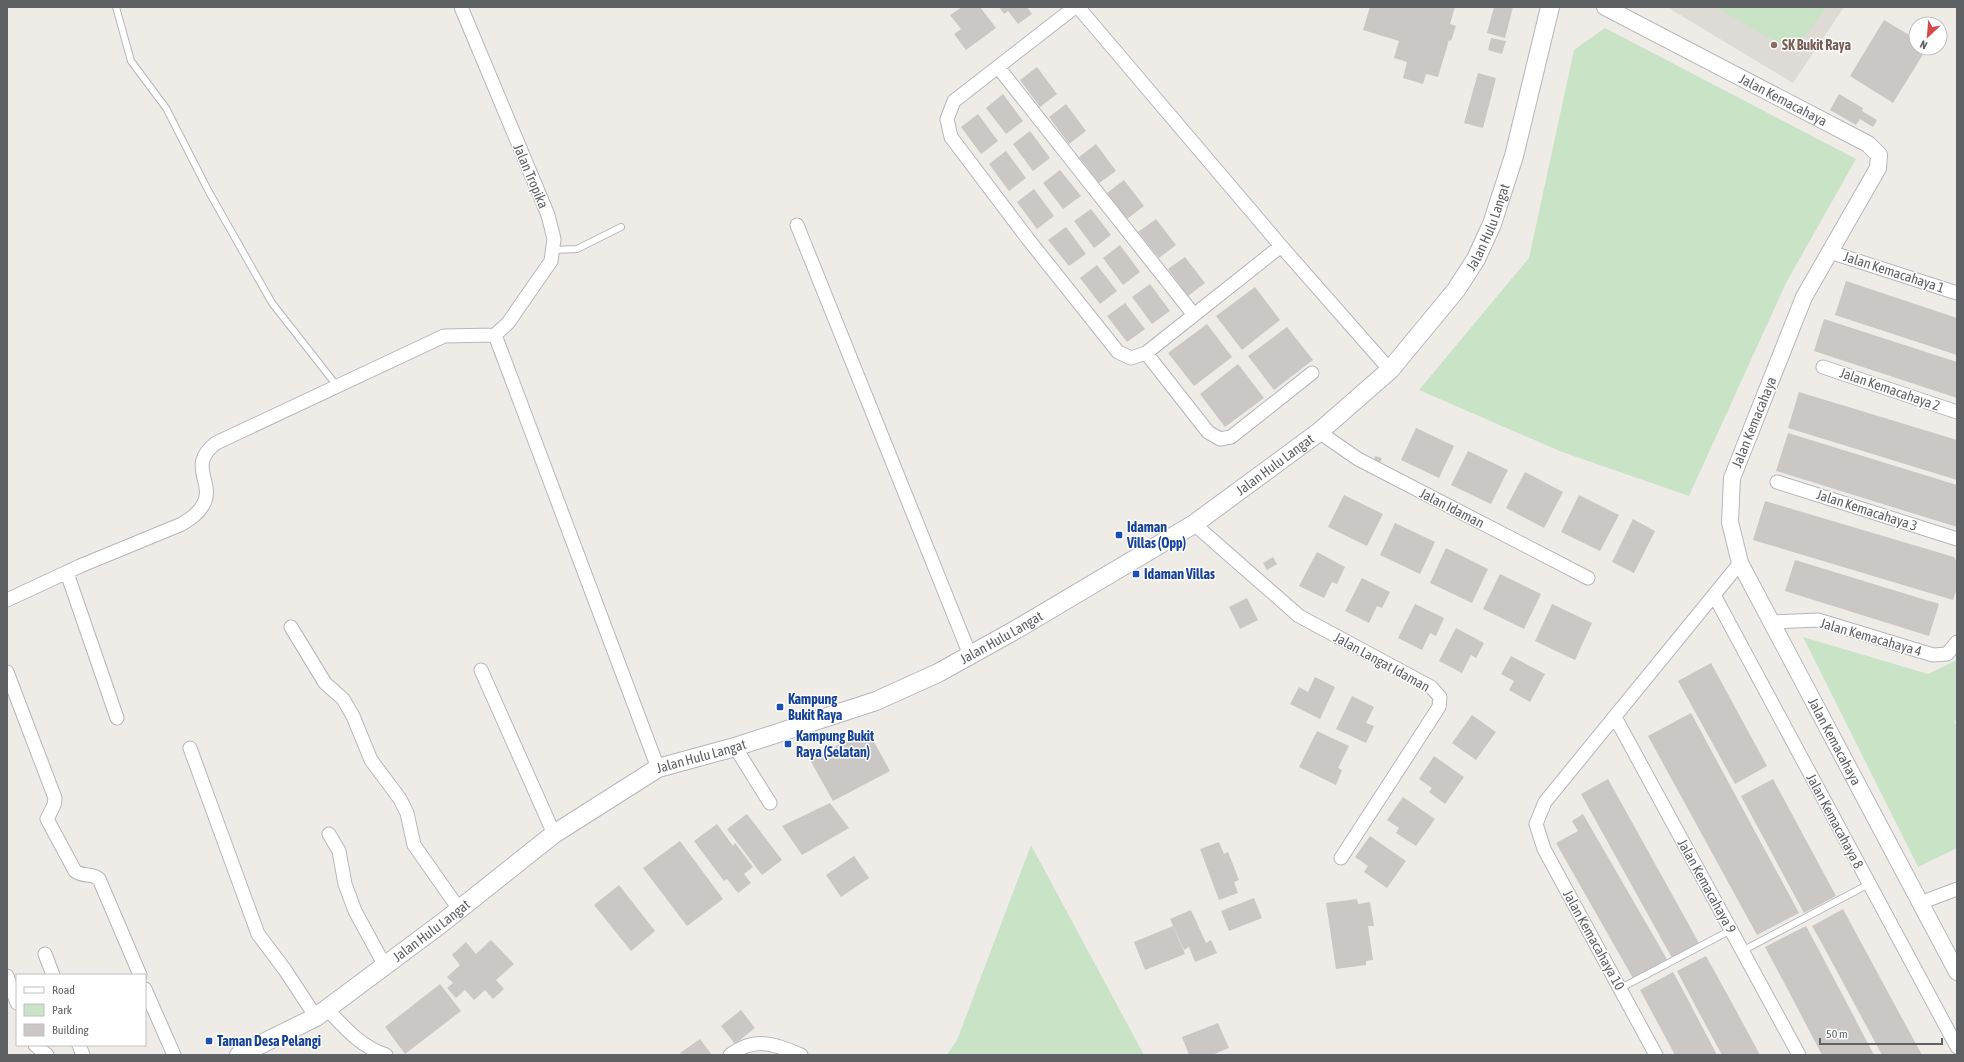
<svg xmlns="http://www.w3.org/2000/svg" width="1964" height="1062" font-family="'Asap Condensed',sans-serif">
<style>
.education{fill:#dedbd6}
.green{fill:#c9e3c7}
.building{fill:#cac7c4}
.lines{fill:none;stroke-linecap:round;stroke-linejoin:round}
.service-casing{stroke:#b4b7ba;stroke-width:8}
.minor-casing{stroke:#b4b7ba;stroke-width:15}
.tertiary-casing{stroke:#b4b7ba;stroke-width:18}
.secondary-casing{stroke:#b3b6ba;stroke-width:20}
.service{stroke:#fff;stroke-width:6}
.minor{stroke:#fff;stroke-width:13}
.tertiary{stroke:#fff;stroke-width:16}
.secondary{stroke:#fff;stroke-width:18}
.education-dot{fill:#8d6e63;stroke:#fff;stroke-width:1.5}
.transit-dot{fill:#1a4fb4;stroke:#fff;stroke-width:1.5}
.labels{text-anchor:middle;stroke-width:3;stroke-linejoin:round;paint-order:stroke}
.education-label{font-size:14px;font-weight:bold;fill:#785e54;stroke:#fff;text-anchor:start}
.street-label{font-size:14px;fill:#5f6265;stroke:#fff}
.transit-label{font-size:14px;font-weight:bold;fill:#164399;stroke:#fff;text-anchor:start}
</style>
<rect width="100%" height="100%" fill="#efece7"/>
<path class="education" d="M1667 7H1844L1793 83Z"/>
<path class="green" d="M1715 7H1827L1793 52Z
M1605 28 1856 159 1786 283 1689 496 1562 452 1419 390 1529 258 1574 50Z
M1803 637 1928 674 1957 660V720L1954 721 1957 727V848L1918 867Z
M1031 845 1144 1055H947L957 1040Z"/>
<path class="building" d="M962 7H980L996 28 966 50 954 34 961 29 950 15Z
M999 7H1027L1032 14 1018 24 1008 11 1004 14Z
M1370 7H1455L1450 24 1456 26 1451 41 1449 40 1438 77 1426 74 1423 84 1403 78 1407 62 1394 58 1399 41 1363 30Z
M1494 7H1513L1505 38 1487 33Z
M1884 20 1916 39V48H1927L1893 103 1850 76Z
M1491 38 1506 41 1502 54 1488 50Z
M1037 67 1057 94 1040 107 1020 80Z
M1478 73 1496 78 1483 128 1464 123Z
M1003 94 1023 121 1006 134 986 108Z
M1839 94 1863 108 1862 111 1877 120 1873 127 1860 119 1856 125 1830 110Z
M1066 104 1086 131 1069 144 1049 117Z
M978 114 998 141 981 154 961 127Z
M1030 131 1050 158 1033 171 1013 144Z
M1096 144 1116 171 1099 183 1079 157Z
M1006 151 1026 178 1009 191 989 164Z
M1060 170 1081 196 1063 209 1043 183Z
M1124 180 1144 206 1127 219 1107 193Z
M1034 189 1054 216 1037 229 1017 202Z
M1091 209 1111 235 1094 248 1074 221Z
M1156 219 1176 245 1159 258 1138 232Z
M1066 227 1086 254 1069 266 1048 240Z
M1120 245 1140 272 1123 285 1103 258Z
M1185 257 1205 283 1188 296 1168 269Z
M1097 265 1117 291 1100 304 1080 278Z
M1846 281 1957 318V355L1835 315Z
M1150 284 1170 311 1152 324 1132 297Z
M1255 287 1280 320 1242 350 1216 316Z
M1125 303 1145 329 1127 342 1107 316Z
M1824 319 1957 362V398L1814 351Z
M1207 324 1232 357 1194 386 1168 353Z
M1287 327 1313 360 1274 390 1248 356Z
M1238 364 1264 398 1225 427 1200 394Z
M1799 392 1957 440V480L1788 428Z
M1416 428 1454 446 1439 478 1401 460Z
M1788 433 1957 485V527L1776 471Z
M1468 451 1508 470 1491 504 1451 485Z
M1375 456 1382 458 1378 467 1372 464Z
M1525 472 1563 492 1544 528 1506 508Z
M1344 495 1383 514 1367 546 1328 527Z
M1579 495 1619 515 1600 551 1561 532Z
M1765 501 1954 557 1957 563V588L1953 600 1753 540Z
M1633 519 1655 531 1634 573 1612 562Z
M1395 523 1435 542 1420 574 1380 555Z
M1446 548 1488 569 1472 603 1430 583Z
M1317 552 1345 567 1337 584 1332 582 1324 598 1299 586Z
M1273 557 1277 564 1267 570 1263 563Z
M1795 560 1939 604 1929 636 1785 591Z
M1500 574 1541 594 1524 629 1483 609Z
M1362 578 1390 592 1382 608 1377 606 1369 623 1345 611Z
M1247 598 1258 620 1240 629 1229 607Z
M1415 604 1444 618 1436 636 1430 633 1422 650 1398 638Z
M1552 604 1592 623 1575 660 1535 641Z
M1456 628 1484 643 1476 658 1471 655 1462 673 1439 661Z
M1511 656 1545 674 1530 702 1509 690 1514 681 1501 674Z
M1711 663 1767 766 1735 784 1678 681Z
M1315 677 1335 687 1320 719 1290 704 1299 687 1308 692Z
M1352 696 1374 707 1366 723 1374 726 1366 743 1336 729Z
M1691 713 1799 913 1757 935 1648 736Z
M1472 715 1496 732 1476 760 1452 743Z
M867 729 890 771 833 801 810 760Z
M1317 731 1349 746 1338 768 1342 770 1336 785 1299 767Z
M1434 756 1464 777 1445 804 1429 792 1432 788 1419 779Z
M1608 779 1699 943 1672 958 1581 794Z
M1773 779 1836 896 1804 913 1741 796Z
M1403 797 1435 819 1416 846 1396 833 1399 828 1387 820Z
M830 803 849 828 802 855 782 826Z
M747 814 782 860 762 875 727 829Z
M1583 814 1668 961 1634 980 1556 843 1578 831 1572 821Z
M717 824 733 846 735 843 753 867 744 874 751 883 738 893 727 879 724 881 694 841Z
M1370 836 1406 861 1387 888 1364 872 1368 866 1355 857Z
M680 841 723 899 687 926 643 868Z
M1219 842 1224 854 1228 852 1239 880 1234 882 1238 893 1219 900 1200 849Z
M854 856 869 878 841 897 826 875Z
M619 885 655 931 631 951 594 905Z
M1254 898 1262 918 1229 931 1221 911Z
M1357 899 1358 904 1370 902 1374 926H1368L1373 960 1366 961V965L1336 969 1326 903Z
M1843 909 1864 948 1922 1055H1882L1819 938 1812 926Z
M1191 910 1206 943 1211 940 1217 953 1195 962 1189 947 1184 950 1170 919Z
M1173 926 1185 954 1145 970 1134 942Z
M1806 926 1821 954 1874 1055H1822L1788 990 1765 947Z
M491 940 514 964 496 980 504 989 493 999 485 990 474 1000 465 990 456 998 447 988 453 983 447 977 460 965 452 955 466 942 476 954Z
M1706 956 1732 1003 1760 1055H1722L1696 1007 1677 971Z
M1673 972 1686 996 1717 1055H1675L1640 990Z
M440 984 461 1011 405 1054 385 1027Z
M741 1010 755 1028 735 1044 721 1026Z
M1218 1023 1229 1048 1212 1055H1189L1182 1037Z
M700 1039 712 1055H682L680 1053Z"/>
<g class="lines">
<g class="service-casing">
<path id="service" d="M116 7 131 61 166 108 209 192 272 303 337 386
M552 250 577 249 621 227
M1742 951 1869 884
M1621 988 1731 930"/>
</g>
<g class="minor-casing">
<path id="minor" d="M461 7 548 215 554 239 551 261 508 323 495 335
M1075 7 954 101 947 119 951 137 1028 239 1118 352 1131 358 1146 353 1281 246
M1078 7 1281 246 1390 370
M998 67 1194 315
M797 225 970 655
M1830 252 1957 293
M495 335 658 768
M1146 353 1208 432 1220 439 1231 437 1312 373
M1823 367 1957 412
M1319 432 1358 459 1588 578
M1777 482 1957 539
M1194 524 1299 616 1431 687 1440 697 1439 707 1341 858
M67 573 117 718
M1714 595 1957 1047
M7 600 80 566 182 524C190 519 198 514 203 505 216 483 186 466 216 443L444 336 495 335
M1771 622 1818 620 1933 655 1947 654 1957 642
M291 627 325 683 343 699 353 716 371 760 400 799 407 813 414 845 459 909
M481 670 554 834
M7 672 55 798 54 805 47 819 75 871C85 878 90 872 99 879L140 975
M1615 717 1799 1055
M735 747 770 803
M190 748 258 934 285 970 316 1017
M329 834 339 851 345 884 355 911 385 966
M1920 903 1957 889
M45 954 53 975
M7 976 17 1003
M145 989 174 1055
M327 1009C344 1027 361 1047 386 1055
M35 1045 47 1055
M79 1045 83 1055
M730 1055C755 1036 774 1044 801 1055
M1656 1055 1544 849 1536 824 1545 802 1740 563"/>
</g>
<g class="tertiary-casing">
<g id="tertiary">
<path id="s1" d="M1605 7 1868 144 1879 155 1878 168 1804 297 1732 478 1730 522 1740 563 1957 972"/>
</g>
</g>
<g class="secondary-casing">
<g id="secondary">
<path id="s2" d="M239 1055 316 1017 442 923 554 834 658 768 735 747 876 701 938 673 1017 629 1194 524 1319 432 1390 370 1456 290 1476 259 1492 224 1514 156 1550 7"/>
</g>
</g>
<use href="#service" class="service"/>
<use href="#minor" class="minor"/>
<use href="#tertiary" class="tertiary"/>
<use href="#secondary" class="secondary"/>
</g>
<circle class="education-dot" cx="1774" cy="45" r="4"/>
<g class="transit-dot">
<rect x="1115" y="531" width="8" height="8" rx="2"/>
<rect x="1132" y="570" width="8" height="8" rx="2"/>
<rect x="776" y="703" width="8" height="8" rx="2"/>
<rect x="784" y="740" width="8" height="8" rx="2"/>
<rect x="205" y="1037" width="8" height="8" rx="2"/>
</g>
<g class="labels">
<g class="education-label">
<text x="1782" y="50">SK Bukit Raya</text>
</g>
<g class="street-label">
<text dy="5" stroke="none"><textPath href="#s1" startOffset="201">Jalan Kemacahaya</textPath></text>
<text transform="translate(531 176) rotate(67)" y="5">Jalan Tropika</text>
<text dy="5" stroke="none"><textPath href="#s2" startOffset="1526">Jalan Hulu Langat</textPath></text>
<text transform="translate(1894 272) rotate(18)" y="5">Jalan Kemacahaya 1</text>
<text transform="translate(1890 389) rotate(19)" y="5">Jalan Kemacahaya 2</text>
<text transform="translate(1754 422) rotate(-68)" y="5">Jalan Kemacahaya</text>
<text dy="5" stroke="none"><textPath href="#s2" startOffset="1202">Jalan Hulu Langat</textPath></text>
<text transform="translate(1452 508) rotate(27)" y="5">Jalan Idaman</text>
<text transform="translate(1867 510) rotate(18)" y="5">Jalan Kemacahaya 3</text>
<text transform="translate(1871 637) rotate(16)" y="5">Jalan Kemacahaya 4</text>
<text dy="5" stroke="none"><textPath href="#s2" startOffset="878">Jalan Hulu Langat</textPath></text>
<text transform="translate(1382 662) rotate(29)" y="5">Jalan Langat Idaman</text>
<text dy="5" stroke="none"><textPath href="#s1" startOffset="957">Jalan Kemacahaya</textPath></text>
<text dy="5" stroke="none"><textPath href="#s2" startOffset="554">Jalan Hulu Langat</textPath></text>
<text transform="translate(1835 821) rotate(62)" y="5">Jalan Kemacahaya 8</text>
<text transform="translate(1707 886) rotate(61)" y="5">Jalan Kemacahaya 9</text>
<text dy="5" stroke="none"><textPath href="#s2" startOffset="230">Jalan Hulu Langat</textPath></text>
<text transform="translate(1594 940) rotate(61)" y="5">Jalan Kemacahaya 10</text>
</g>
<g class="transit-label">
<text x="1127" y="532">Idaman<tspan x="1127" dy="16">Villas (Opp)</tspan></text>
<text x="1144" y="579">Idaman Villas</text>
<text x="788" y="704">Kampung<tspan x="788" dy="16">Bukit Raya</tspan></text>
<text x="796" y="741">Kampung Bukit<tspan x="796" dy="16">Raya (Selatan)</tspan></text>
<text x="217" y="1046">Taman Desa Pelangi</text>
</g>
</g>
<rect width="1964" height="1062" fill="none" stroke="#5f6265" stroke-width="16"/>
<rect x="16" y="974" width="130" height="72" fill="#ffffff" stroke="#bfc0c1"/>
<rect x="24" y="987" width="20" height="6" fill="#ffffff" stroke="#bfc0c1"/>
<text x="52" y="994" font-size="12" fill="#5f6265">Road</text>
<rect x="24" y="1004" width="20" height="12" fill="#c9e3c7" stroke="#bfc0c1"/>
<text x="52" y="1014" font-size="12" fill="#5f6265">Park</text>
<rect x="24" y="1024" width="20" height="12" fill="#cac7c4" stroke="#bfc0c1"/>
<text x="52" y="1034" font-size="12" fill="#5f6265">Building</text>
<g transform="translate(1928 36) rotate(206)"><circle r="19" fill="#ffffff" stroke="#bfc0c1"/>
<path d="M0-3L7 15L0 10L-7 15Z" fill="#d34a49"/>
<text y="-6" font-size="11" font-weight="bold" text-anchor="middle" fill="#5f6265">N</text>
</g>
<path d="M1820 1038v6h122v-6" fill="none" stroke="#5f6265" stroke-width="2"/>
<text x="1826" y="1038" font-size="12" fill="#5f6265" stroke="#ffffff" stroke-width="3" paint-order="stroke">50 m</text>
</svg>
